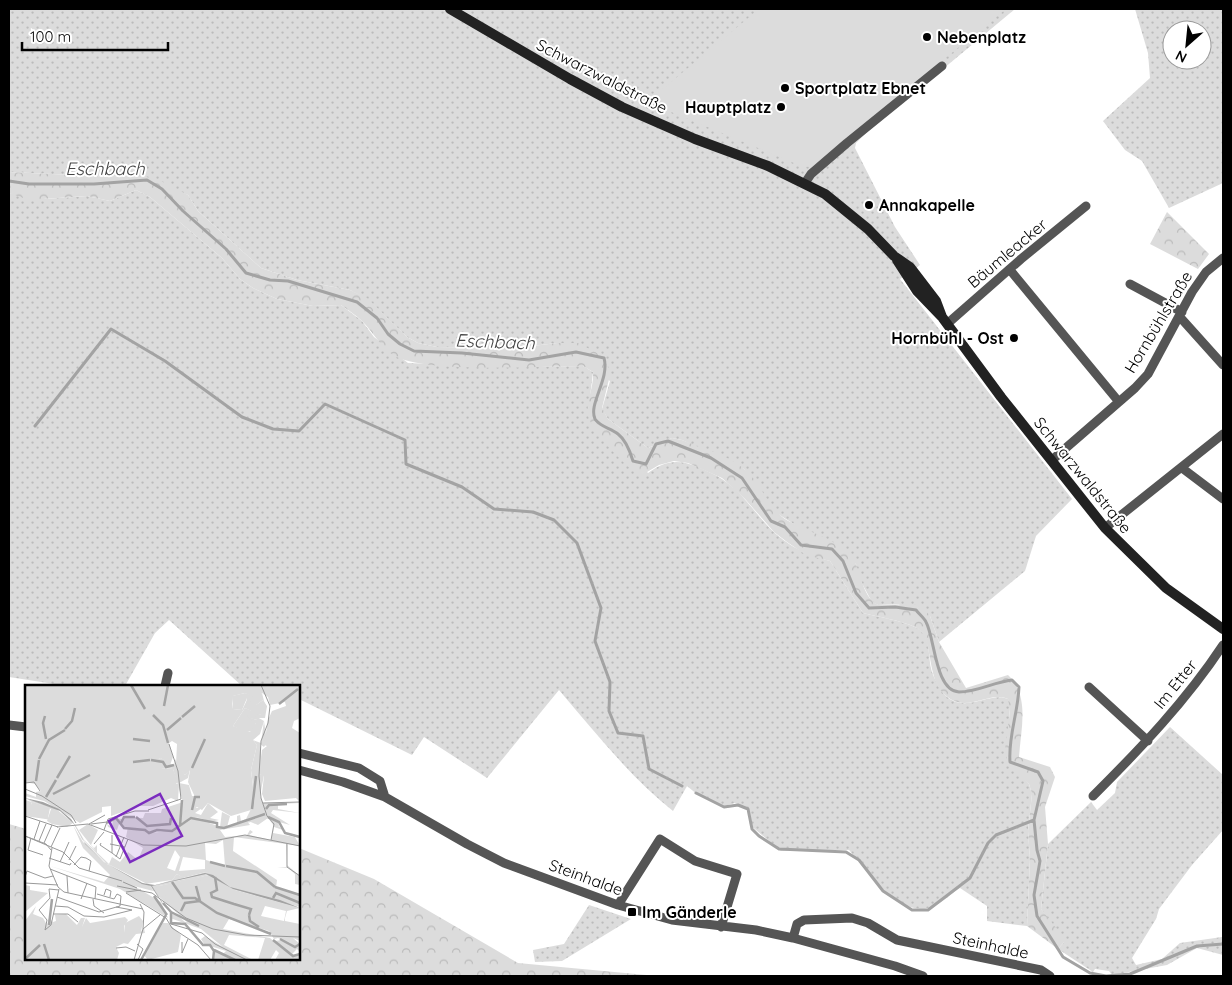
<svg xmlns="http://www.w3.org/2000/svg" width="1232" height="985" font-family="Quicksand,sans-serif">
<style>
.grass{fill:url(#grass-dots);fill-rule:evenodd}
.forest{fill:url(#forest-crowns)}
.pitch{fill:#dcdcdc}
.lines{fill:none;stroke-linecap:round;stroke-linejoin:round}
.stream{stroke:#a3a3a3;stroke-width:3}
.street{stroke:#555;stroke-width:9}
.secondary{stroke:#222;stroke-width:10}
.poi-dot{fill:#000;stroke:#fff;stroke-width:2}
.labels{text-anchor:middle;stroke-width:4;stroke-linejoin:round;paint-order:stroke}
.poi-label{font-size:16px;font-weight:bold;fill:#000;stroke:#fff;text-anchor:start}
.street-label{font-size:16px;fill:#000;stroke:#fff}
.water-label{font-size:18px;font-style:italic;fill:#444;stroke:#fff}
.inset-river{fill:none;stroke:#a3a3a3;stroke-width:2.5}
.inset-road{fill:none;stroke:#999;stroke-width:1}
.view{fill:#7b2cbf;fill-opacity:0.15;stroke:#7b2cbf;stroke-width:2.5}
.inset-edge{fill:none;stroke:#000;stroke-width:2.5}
</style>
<defs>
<pattern id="grass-dots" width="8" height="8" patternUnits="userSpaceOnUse" patternTransform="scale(1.25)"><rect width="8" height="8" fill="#dcdcdc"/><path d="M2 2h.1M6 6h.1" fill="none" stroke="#bbb" stroke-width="1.8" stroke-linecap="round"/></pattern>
<pattern id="forest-crowns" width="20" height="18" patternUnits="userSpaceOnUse" patternTransform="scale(1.25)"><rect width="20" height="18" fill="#dcdcdc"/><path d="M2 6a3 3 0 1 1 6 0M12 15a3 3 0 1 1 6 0" fill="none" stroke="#bbb"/></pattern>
</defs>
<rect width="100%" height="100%" fill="#fff"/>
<path class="grass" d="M9 9H1015L866 133 856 143 855 148 895 227 920 265 900 279 1072 499 1036 536 1025 571 939 642 930 616 898 604 878 605 872 602 858 576 856 564 775 512 744 469 682 440 672 438 648 448 608 419 602 409 610 381 557 343 516 348 437 347 418 343 407 337 367 299 350 290 297 280 261 268 198 211 188 195 134 174 115 177 9 172Z
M1135 9H1223V183L1169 208 1142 161 1125 150 1103 121 1150 78 1148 53ZM1172 30H1202V60H1172Z
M136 190 150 197 222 258 240 279 253 288 277 299 313 306 341 305 362 321 374 337 408 363 503 367 583 366 593 372 590 397 648 473C665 460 679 459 698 467 706 471 715 474 722 479 744 493 757 517 776 534 795 550 807 554 830 561L863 613C879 617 899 620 915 627 931 634 928 655 931 668 932 675 940 690 945 695 965 715 989 691 1008 699L1010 704 1009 730 1024 778 1029 784 1032 794 1028 831 1030 859 1027 926 987 921V906L960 888C952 893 943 902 934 906 899 921 869 872 849 850L781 851 750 825 748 809 735 803 724 806 698 795 687 786 673 811C629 776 595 732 559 690L487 778 424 737 412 755 299 699V686H242L169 620 155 633 125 686H67L9 677V193L45 199 87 196 110 201Z
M1170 727 1223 775V830L1192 865 1159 909 1156 919 1132 958 1136 965 1162 959 1180 943 1222 937 1223 955 1197 948 1167 965 1112 975 1109 971 1095 969 1093 972 1058 949 1064 942 1041 909 1048 844 1091 802 1097 810 1115 793 1117 782Z
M589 905 631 919 562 961 535 962 533 950 564 944Z"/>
<path class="forest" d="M9 172 115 177 134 174 159 180 188 195 198 211 261 268 297 280 350 290 367 298 407 337 418 343 437 347 516 348 557 343H578L599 354 611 371 602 408 608 419 648 448 672 438 682 440C702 448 728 455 744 469 762 483 766 506 785 519 805 531 835 538 851 556 862 569 860 595 878 605L915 604 925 610 930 616 939 642 966 688 1008 675C1030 696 1021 728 1019 757L1050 767 1055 777 1045 807 1048 844 1041 909 1064 938V942L1058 949 1027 926 1030 859 1028 831 1032 794 1029 784 1008 764 1005 749 1010 712 1008 699C988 690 967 715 945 695 925 678 935 636 915 627 899 620 879 617 863 613L830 561 806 555 787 542 774 532 745 499 722 478 706 471 688 463 674 461 659 465 642 475C628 471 590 429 588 415 586 401 594 387 593 372L583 366C544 366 422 374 393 355 380 346 373 332 362 321 356 315 348 310 341 305L313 306 277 299 253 288 240 279 222 258 150 197 136 190 110 201 87 196 29 200 9 193Z
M1167 212 1209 254 1198 269 1150 244Z
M9 824 26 829V959H299V848L374 879 518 963 657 976H9Z"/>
<path class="pitch" d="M759 9H1006L811 167 801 166 647 102Z"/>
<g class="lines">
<path class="stream" d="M9 181 29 184H94L147 180 162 189 183 211 226 249 246 273 270 280 288 281 357 302 377 318 388 334 400 344 414 351 462 353 529 360 576 352 604 358C610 379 588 404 595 419 600 427 611 428 618 434 626 440 630 451 633 461L646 464 656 444 668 441 711 458 742 478 771 521 785 527 801 545 832 549 843 561 856 593 869 608 895 607 916 610C919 614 924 618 926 622 935 638 935 691 959 692 977 692 994 682 1012 680L1019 687C1018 713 1008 737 1010 762L1038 772 1043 781 1034 820 1037 850 1040 861 1034 895 1037 916 1063 957 1090 973 1106 976 1130 974 1197 946 1223 944
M35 426 111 329 165 361 242 417 273 429 299 431 325 404 405 440 406 464 462 487 494 509 533 512 554 520 577 543 601 608 595 641 610 682 609 711 618 733 643 736 649 769 682 786
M696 793 724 807 738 805 748 809 752 829 759 836 779 849 846 852 859 860 883 891 912 910H928L970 878 988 843 996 835 1034 820"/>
<path class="street" d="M805 183 811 174 847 143 942 66
M1010 270 1119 402
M1130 284 1182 312
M1179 316 1223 365
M947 324 1021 259 1086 206
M1052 460 1135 388 1148 374 1192 292 1206 272 1223 258
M1182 468 1223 499
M1105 528 1223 434
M165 686 168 673
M1089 687 1148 741
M9 725 26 727
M299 753 359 768 380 781 385 797
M299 770 343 782 385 797 467 844 504 863 618 905 672 920 756 930 793 938 895 966 923 976
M1093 796C1140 749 1186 701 1223 645
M618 905 660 839 695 861 737 874 721 927
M793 938 797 924 804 920 852 918 868 923 897 940 1041 970 1050 976"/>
<path class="secondary" d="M450 9 570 79 622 107 695 139 768 166 825 194 868 229 894 256 910 267 936 301 942 317
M897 260 917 291 942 317 1001 397 1105 528 1166 588 1223 629"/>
</g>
<g class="poi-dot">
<circle cx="927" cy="37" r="5"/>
<circle cx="785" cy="88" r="5"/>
<circle cx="781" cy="107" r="5"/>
<circle cx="869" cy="205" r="5"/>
<circle cx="1014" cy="338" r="5"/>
<rect x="627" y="907" width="10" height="10" rx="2.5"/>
</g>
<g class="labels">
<g class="poi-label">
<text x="937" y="43">Nebenplatz</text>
<text x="795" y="94">Sportplatz Ebnet</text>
<text x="771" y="113" text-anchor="end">Hauptplatz</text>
<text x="879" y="211">Annakapelle</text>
<text x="1004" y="344" text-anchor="end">Hornbühl - Ost</text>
<text x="642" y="918">Im Gänderle</text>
</g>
<g class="street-label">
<text transform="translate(602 76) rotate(27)" y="6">Schwarzwaldstraße</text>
<text transform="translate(1007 253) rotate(-40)" y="6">Bäumleacker</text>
<text transform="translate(1158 322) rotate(-59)" y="6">Hornbühlstraße</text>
<text transform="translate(1083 475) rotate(51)" y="6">Schwarzwaldstraße</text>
<text transform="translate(1175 684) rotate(-51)" y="6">Im Etter</text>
<text transform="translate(586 877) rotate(20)" y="6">Steinhalde</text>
<text transform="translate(991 945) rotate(12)" y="6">Steinhalde</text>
</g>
<g class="water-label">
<text x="105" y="175">Eschbach</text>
<text transform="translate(495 342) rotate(2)" y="6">Eschbach</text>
</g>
</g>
<g transform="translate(25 685)">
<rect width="275" height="275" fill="#fff"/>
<path d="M235 0 240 20 238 15 230 21 221 20 222 13 217 25 208 24 207 11 220 8 233 12 237 8ZM239 21H242L240 33H226L232 35 228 46 220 47 208 41 220 23 236 30ZM239 36 242 57 239 62 235 59 237 78 234 89 239 90 235 111 238 118H275L253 119V124L275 128 248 125 246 128 265 140 254 137 253 141 261 146 249 142 248 148 270 152 275 161 262 159V180L275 191V200L270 199V189L263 183 252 182H262L261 159 209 152 208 166 252 195 251 203 275 209V222L206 202 181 187 158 193 152 189 147 195 120 199 82 179 57 154 50 139 59 155 84 179 87 172 95 177 103 167 113 175 118 163 101 152 103 142 99 143 95 136 92 145 83 142 82 139 87 142 88 135 85 137H82L90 133 97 134 99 132 118 133 120 128H136L137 124 158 117 148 84 135 83 130 75 136 73 149 81 150 74 160 90 165 84 163 93 154 98 164 100 167 111H176L177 112H170L168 123H177L170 128 176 130 183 118 193 127 185 133 194 135 185 137 175 133 168 132 155 139 147 145 132 144 123 148 147 146 169 133 199 143 195 142 197 127 205 131 202 142 212 138V131L215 130 216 136 221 134 230 116 226 85 232 60 228 55 236 58ZM243 133 249 141 246 155 224 150 228 147 225 145 222 150 200 152 195 145 225 140 221 135 233 140ZM198 155 200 181 181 175 180 158 191 159ZM150 165 155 172 150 186 142 183ZM158 172 180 175V184L154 186ZM48 140 58 157 79 177 126 201 128 206 109 201 136 217 143 233 95 204 25 181 79 197 85 190 58 163ZM184 190 210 205 275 223 262 226 260 233V236L275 239V256L268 253 275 259 270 262 261 255 270 263 275 260V267L272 264 267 269 263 266 262 267 268 272 275 270V275H250L254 268 251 265 245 275H233L240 253 204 250 199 260 228 275H189L190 265 197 270 201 266 179 259 176 254 180 251 198 262 176 244 145 233 147 229 152 230 160 237H162L131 209 129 202ZM240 221 261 226 259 236 236 231ZM204 234 244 246 249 254 253 253 257 255 250 256 260 266 245 253 198 244ZM114 231 118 236 116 247 119 243 120 248 111 249 103 259 98 258 100 238ZM138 238H143L156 250 153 267 123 275 119 270Z" fill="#dcdcdc" fill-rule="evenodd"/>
<path d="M0 0H275V33L269 36 267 43 275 48V117L271 113 240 116 237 109 239 91 234 89 237 65 242 61 239 60 243 35 247 26 261 21 260 17 245 20 243 12 237 8 233 15 220 8 208 11 207 18 208 24 217 25 223 13 227 18 225 20H231L238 15 242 21 237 30 227 29 239 36 235 49 228 55 232 60 226 85 230 119 225 136 235 130 242 128 254 137V141L261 145V148L269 149 275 153 260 149 261 145 253 141 254 138 242 129 226 137 198 143 191 142 192 139 183 138 169 133 146 146 132 145 124 149 99 143 92 133 99 143 120 144 124 148 132 144 147 145 155 140 157 114 161 126 156 139 169 132 193 138 192 141 199 142 224 135 226 125 206 131 183 118 177 125 172 122 168 125 170 112 163 97 165 85 160 90 151 79 152 59 147 56 144 58 148 72 145 80 136 73 131 75 136 83 148 84 153 97 151 99H154L153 116 146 113 128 121H114L86 131V121L77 122V127L55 138 19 116 0 111V108L11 112V107L16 106 10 99 0 97ZM220 23 226 26 222 30 224 33 232 35H225L231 38 225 47 208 41ZM0 113 30 123 48 138 42 142 27 139 22 136 26 124 8 117 4 131 7 117ZM63 139 73 145 66 160 69 163 72 160V168L54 145ZM181 187 189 190 203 200 256 215 275 223 210 205 184 190 172 193 177 197 170 202 169 194 134 201 138 203 149 201 138 205 141 213 137 205 129 202 146 219 133 207 118 204 128 206 126 201 185 189 134 199 147 195 152 189 159 193ZM0 200 5 201V205L23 208 0 227ZM11 221 8 229 18 233 22 240 24 233 28 237 31 236 30 230 41 229 52 240 56 233H60L57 242 61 233 65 238 100 232 103 235 99 241V258L91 262 94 268 92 275H0V236Z" fill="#dcdcdc" fill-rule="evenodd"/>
<path d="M0 115 7 117 6 120 8 117 25 123 23 133 28 131 27 135 0 131Z" fill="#dcdcdc"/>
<path d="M0 113 18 117 34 124 46 134 50 140 59 157 79 177 117 198 130 200 180 188 188 190 205 202 255 215 275 223 208 204 181 189 127 201 137 217 139 221 126 201 117 199 79 177 60 159 49 139 35 126Z" fill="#a3a3a3"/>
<path class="inset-river" d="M106 0 120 24M254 19 273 4M139 21 143 0M128 30 138 40 143 58M20 31 18 38 21 54M157 32 170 21M40 44 47 36 50 23M142 45 156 33M108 54 125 56M14 74 24 55 40 45M126 75 138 77 141 82 149 80M108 77 125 75M167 83 180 54M32 93 45 71M11 96 14 75M28 109 65 90M21 112 31 95M227 124 231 91M241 124 244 120 262 119M167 125 170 112H175M111 132 122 141 145 139 146 133M243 132 254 137 260 148 275 152M82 138 91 133 99 143 120 145 124 148 132 145 147 146 166 133 192 138V142L199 143 240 129M96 138 99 132H110M155 141 157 115M185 177 200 181M201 181 232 187 250 202M190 192 192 205 186 208 187 212 209 219M147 197 158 213H170L192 228 246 249M250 202 275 210M129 211 142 230M248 213 251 208 275 218M138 218 146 227V238L160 239 178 260H185L189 266 188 275M209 219 226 224 224 230M156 226 160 218 175 216 171 201M146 227 174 241M224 230 225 236 234 242M24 240 27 214M255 254 270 262 275 259M248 255 268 271 275 269M19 259 24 275M189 265 210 275M0 274 15 260M116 275 141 230"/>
<path class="inset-road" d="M236 0 245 21 243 38 236 56 234 91 236 113 242 131 249 139 246 155M0 98 9 97 15 106M0 104 17 111 46 130 51 138M238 118 275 117M123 125 156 114 153 86 144 59M0 131 33 142M64 139 80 130M66 139 82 137M32 142 63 139 118 160 161 161 220 150 275 161M79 145 83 134 110 126H124M87 150V168L95 174 103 154M0 151 38 167 54 183 97 196M0 151 21 159 26 165M6 153 3 165 18 170M9 154 15 136M14 156 21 139M19 158 27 140M76 158 75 160 87 168M262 158V182L275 191M69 159 79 147M85 159 100 162M26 162 35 143M27 163 24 181 33 202 39 207 118 224M91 172 99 152M24 173 45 180 46 178M44 175 51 161M35 177 44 157M49 180 56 172 61 173 66 176 64 186M25 184 71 202 70 214M42 191 43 208M0 192 2 186 20 193 28 191M98 197 112 203M0 198 33 200M92 201 127 208 161 233 188 244 221 250 275 252M101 207 116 205M101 208 141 233 147 243 173 260 186 275M72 209 89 214M79 210 81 204 86 206 85 212M32 212 74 227 95 221 96 211 92 209 89 214M56 214 62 198M68 214 69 221 79 228M30 221 43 222 59 231 79 232 107 225 91 222M28 229H43L53 237M146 239 177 248 190 259 222 275M118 244 135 230M20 245 22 235 14 225 25 213 24 204 34 205M20 245 26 240 34 204M157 257V268L163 254M112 259 118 264 113 275M91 263 101 262 110 266M109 275 118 244 119 227 115 219"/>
<path class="view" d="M135 109 157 151 105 177 84 136Z"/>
<rect width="275" height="275" class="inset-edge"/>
</g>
<rect width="1232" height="985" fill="none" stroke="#000000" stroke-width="20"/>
<g transform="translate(1187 45) rotate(207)"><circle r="24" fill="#ffffff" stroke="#999999"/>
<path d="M0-4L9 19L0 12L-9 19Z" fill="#000000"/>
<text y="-8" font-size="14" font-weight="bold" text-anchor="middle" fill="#000000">N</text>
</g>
<path d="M22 42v8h146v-8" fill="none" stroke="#000000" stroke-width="2.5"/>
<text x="30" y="42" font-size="15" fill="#000000" stroke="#ffffff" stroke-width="4" paint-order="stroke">100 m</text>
</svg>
